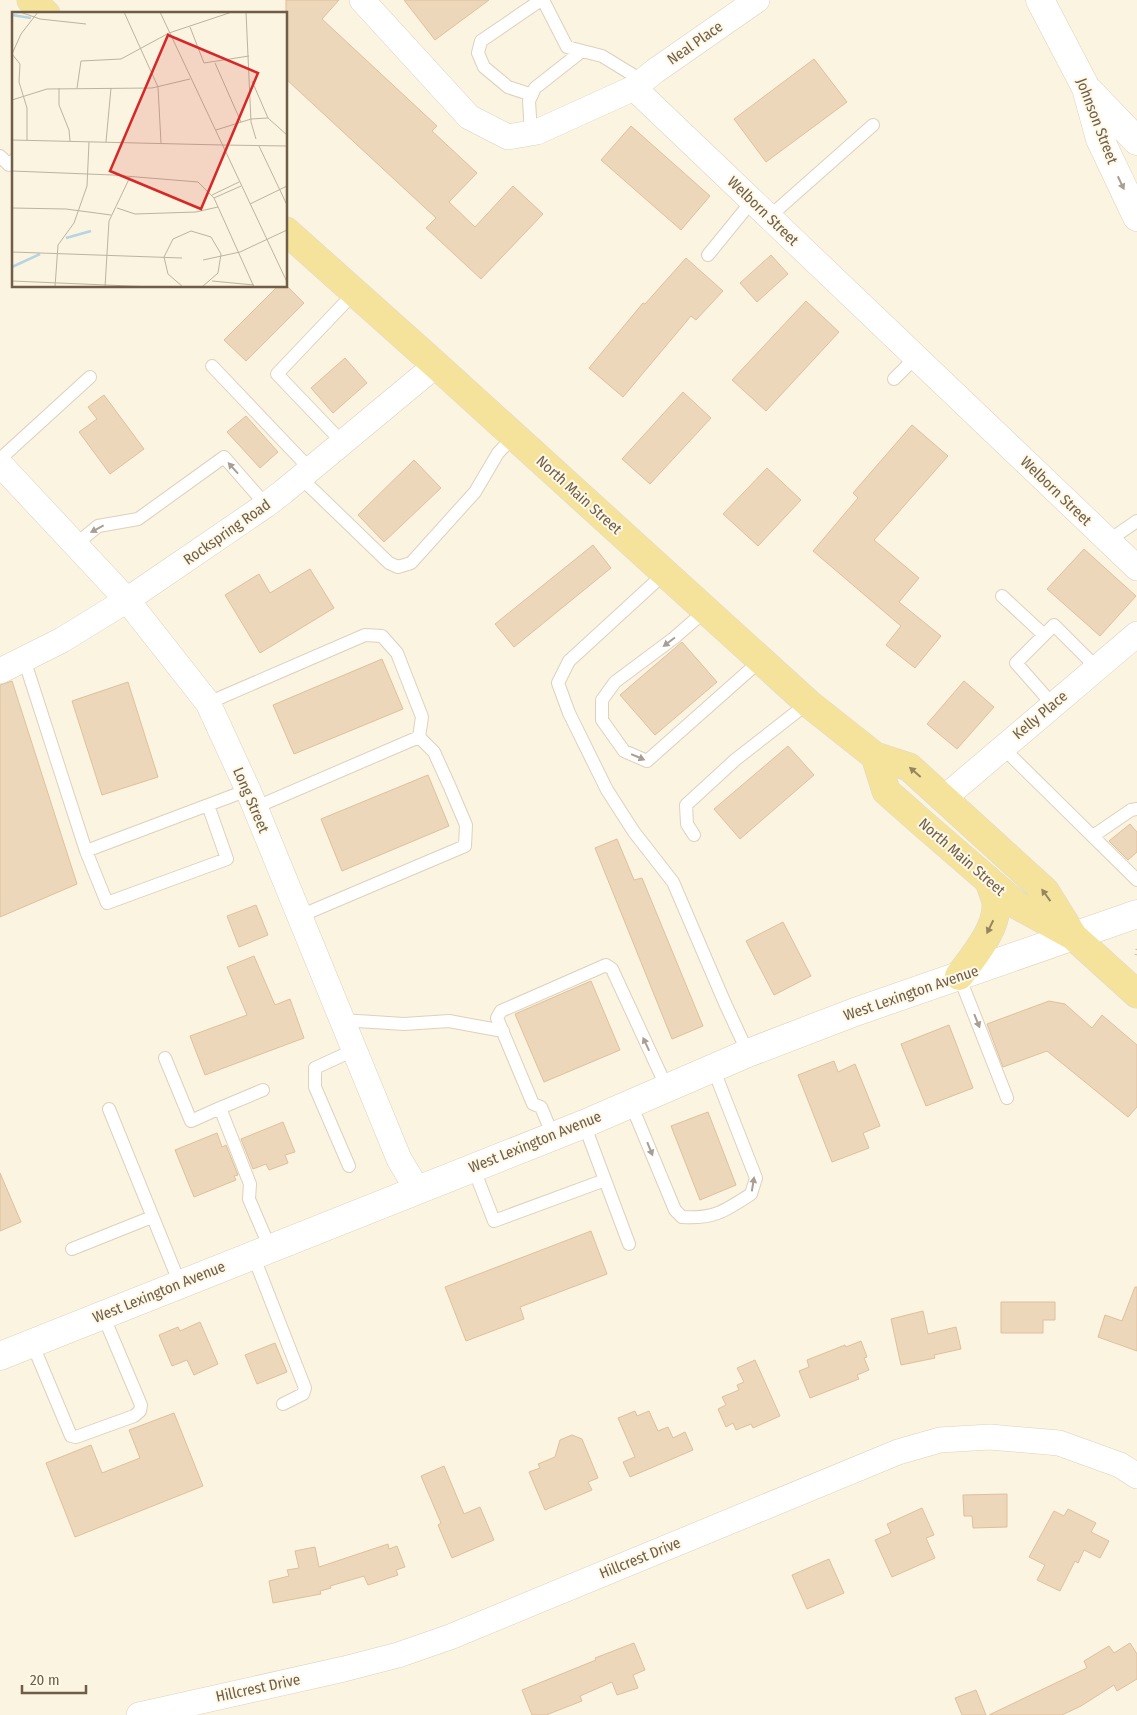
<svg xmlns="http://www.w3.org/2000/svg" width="1137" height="1715" font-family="'Fira Sans Condensed',sans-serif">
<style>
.building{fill:#edd7ba;stroke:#dfc09b}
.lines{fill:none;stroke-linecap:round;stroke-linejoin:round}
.lane-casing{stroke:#ddd1bd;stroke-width:14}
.street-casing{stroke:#ddd1bd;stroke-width:26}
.secondary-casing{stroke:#dfd1b8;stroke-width:29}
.primary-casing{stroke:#dcd8d3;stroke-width:29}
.path{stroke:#d2bb9e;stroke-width:3;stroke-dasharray:1 4;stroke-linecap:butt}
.lane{stroke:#fff;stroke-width:12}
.street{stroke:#fff;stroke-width:25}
.secondary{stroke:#fff;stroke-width:28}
.primary{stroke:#f5e39c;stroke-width:28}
.oneway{fill:#a99e92}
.oneway2{fill:#978562}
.labels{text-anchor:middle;stroke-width:4;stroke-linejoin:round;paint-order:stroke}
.street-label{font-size:15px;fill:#6f5d49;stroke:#fef8e6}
.inset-river{fill:none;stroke:#b7d4e2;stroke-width:2.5}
.inset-road{fill:none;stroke:#beb39f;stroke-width:1}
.view{fill:#d62828;fill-opacity:0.15;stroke:#d62828;stroke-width:2.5}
.inset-edge{fill:none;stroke:#6f5d49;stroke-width:2.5}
</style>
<rect width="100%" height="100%" fill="#faf4e0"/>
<path class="building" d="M286 0H339L322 19 437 126 432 131 477 173 449 202 475 227 513 186 543 214 481 279 426 228 436 218 286 79Z
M404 0H489L435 40Z
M814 59 847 102 766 162 734 119Z
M631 126 710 196 681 230 601 160Z
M771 255 788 274 757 302 740 283Z
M686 258 723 291 696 320 691 316 623 397 589 368 643 303 645 304Z
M286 285 304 303 246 361 224 340 278 286Z
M806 301 839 332 766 411 732 380Z
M345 358 367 383 333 413 311 388Z
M683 392 711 418 650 484 622 459Z
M104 395 144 449 110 474 79 432 97 419 88 407Z
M246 416 278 452 260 468 227 432Z
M912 425 948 456 874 540 919 578 899 602 941 636 915 668 886 645 901 626 813 551 858 498 853 493Z
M414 460 441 488 384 542 358 515Z
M767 468 801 500 758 546 723 514Z
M593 545 611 568 514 647 495 624Z
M1084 549 1136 596 1100 636 1047 589Z
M310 569 334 608 260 653 225 595 259 574 270 593Z
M682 642 717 682 655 735 620 695Z
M382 659 403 709 294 754 273 705Z
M12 681 77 884 0 917V685Z
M964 681 994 707 957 749 927 724Z
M128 682 158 777 102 795 72 701Z
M788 746 814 775 740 839 714 809Z
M428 775 449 826 342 871 321 819Z
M1130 824 1137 832V852L1128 860 1109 841Z
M617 839 634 880 642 878 703 1026 672 1039 595 848Z
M256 905 268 935 239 947 227 916Z
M783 922 811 976 774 995 746 941Z
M254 956 275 1005 290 999 304 1038 205 1075 190 1036 247 1015 227 967Z
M591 981 620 1050 544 1082 515 1014Z
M1049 1001 1065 1004 1092 1028 1102 1015 1137 1045V1107L1128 1117 1047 1051 1003 1067 987 1024Z
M949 1025 973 1088 926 1106 901 1044Z
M834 1061 838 1072 855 1064 880 1126 863 1133 869 1148 832 1162 798 1075Z
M708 1112 736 1185 700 1200 671 1126Z
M283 1122 295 1152 285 1155 288 1163 269 1170 266 1164 253 1169 241 1139Z
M217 1133 222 1147 226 1145 238 1175 234 1176 236 1180 194 1197 175 1150Z
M0 1173 21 1222 0 1231Z
M591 1231 607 1274 520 1307 524 1319 466 1341 445 1287Z
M1135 1287H1137V1351L1098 1337 1105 1315 1122 1321Z
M1001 1302H1055V1320H1043V1333H1001Z
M923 1311 928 1334 956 1327 961 1349 934 1355 935 1358 901 1365 891 1319Z
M200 1322 218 1364 194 1375 187 1360 172 1366 159 1335 178 1327 180 1331Z
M861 1341 867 1357 864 1358 869 1370 857 1375 859 1379 810 1398 799 1371 809 1367 807 1360 845 1345 846 1347Z
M275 1343 287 1372 257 1384 245 1355Z
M755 1360 780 1416 753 1428 751 1424 736 1430 733 1423 726 1427 718 1409 726 1405 722 1397 739 1390 737 1385 744 1382 737 1368Z
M635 1411 637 1416 649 1411 658 1431 668 1427 673 1438 685 1432 693 1450 630 1477 623 1462 635 1457 618 1418Z
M174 1413 203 1486 75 1537 46 1463 91 1445 102 1473 140 1458 129 1430Z
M572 1435 582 1439 598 1478 588 1482 592 1490 545 1510 529 1472 540 1468 538 1464 555 1457 560 1440Z
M444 1466 464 1514 480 1507 494 1540 452 1558 438 1525 441 1523 421 1476Z
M1007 1494V1527L973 1528 972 1516H964L963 1495Z
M922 1508 934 1535 926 1538 935 1558 892 1577 875 1540 891 1533 887 1524Z
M1068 1509 1096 1523 1091 1532 1109 1541 1100 1558 1084 1550 1078 1563 1075 1561 1060 1591 1037 1580 1045 1565 1029 1557 1054 1511 1064 1516Z
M388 1544 389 1549 397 1546 405 1567 396 1570 398 1575 368 1585 364 1576 330 1586 331 1588 320 1591 321 1594 273 1603 269 1581 289 1576 287 1570 299 1568 295 1551 315 1547 319 1567Z
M829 1559 844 1593 807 1609 792 1575Z
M634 1643 645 1670 633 1675 638 1688 617 1695 612 1682 580 1696 582 1701 546 1715H532L522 1690 596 1660 595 1658Z
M1130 1643 1137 1654V1679L1117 1691 1114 1685 1081 1706 1062 1715H989L1087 1668 1084 1661 1109 1646 1114 1653Z
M976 1690 986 1715H962L955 1698Z"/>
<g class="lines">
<g class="lane-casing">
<path id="lane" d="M543 0 567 47 602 56 643 81
M532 95 508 87 484 67 478 53 481 41 541 0
M531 133 529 101 535 88 582 51
M0 156 9 165 14 160
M769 217 873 125
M708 255 752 201
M212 366 311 470
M894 379 916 357
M343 443 277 374 355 292
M0 459 90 377
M301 478 389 563 398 567 411 563 475 492 498 453 514 436
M1108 541 1137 521
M75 545 98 526 138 519 224 457 266 505
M665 573 569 661 558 683 569 713 607 790 634 832 673 882 724 1001 748 1053
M1002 596 1044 635
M706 610 674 638 615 682 602 700V720L624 751 647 761 761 660
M24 659 86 851 107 903 227 859 208 805 248 790
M208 703 365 635 382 636 397 653 422 717 419 737 254 808
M1053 705 1016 663 1054 625 1096 667
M1002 747 1137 880
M694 835 687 824 686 805 735 760 808 703
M1093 836 1131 810 1137 809
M86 851 208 805
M300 916 465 846 466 825 449 785 434 752 419 737
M959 976 1007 1098
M342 1020 404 1024 449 1021 503 1031
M165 1058 191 1121 220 1108
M263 1090 220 1108 250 1184 249 1199 270 1248
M631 1104 675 1210 682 1217C714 1219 725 1211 751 1194L756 1178 713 1068
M109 1109 180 1284
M553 1136 541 1107 533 1104 497 1018 501 1011 606 965 612 969 667 1088
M349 1166 315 1087V1068L354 1050
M473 1167 494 1221 605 1180 584 1124
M605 1180 629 1244
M72 1249 152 1217
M253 1255 305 1388 303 1394 283 1404
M32 1343 71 1436 76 1437 134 1416 140 1411 141 1405 103 1315"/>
</g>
<g class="street-casing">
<path id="street" d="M362 0 469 117 508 137 537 132 634 88 655 71 757 0
M634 88 1137 568
M0 464 127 600 208 703 248 790 399 1159 417 1189
M0 671 62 640 127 600 266 505 283 492 436 365
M944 798 1137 634
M139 1715 344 1669 398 1655 450 1637 898 1452 940 1440 990 1437 1059 1443 1120 1465 1137 1476"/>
</g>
<g class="secondary-casing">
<path id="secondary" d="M1040 0 1086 88 1100 139 1137 217
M1089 91 1137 141
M0 1356 584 1124 748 1053 855 1012 1137 914"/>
</g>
<g class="primary-casing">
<path id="primary" d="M31 0 46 14
M286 231 436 365 808 703 875 756 909 767 1045 891 1073 936
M875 756 886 791 921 822 1017 905 1073 936 1137 994
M959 976C973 957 998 928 996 903 995 896 991 888 989 881"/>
</g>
<path class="path" d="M1136 955 1137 949"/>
<use href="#lane" class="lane"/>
<use href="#street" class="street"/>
<use href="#secondary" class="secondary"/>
<use href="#primary" class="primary"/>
</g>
<defs><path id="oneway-solid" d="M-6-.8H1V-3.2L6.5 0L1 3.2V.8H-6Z" transform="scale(1.25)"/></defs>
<g class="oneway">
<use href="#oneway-solid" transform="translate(1121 183) rotate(65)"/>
<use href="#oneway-solid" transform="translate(233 468) rotate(-132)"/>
<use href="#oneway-solid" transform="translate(97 529) rotate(152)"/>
<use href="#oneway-solid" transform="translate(669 642) rotate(143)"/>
<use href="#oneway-solid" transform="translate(638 757) rotate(23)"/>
<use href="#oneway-solid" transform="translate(977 1021) rotate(68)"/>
<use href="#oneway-solid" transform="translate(646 1044) rotate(-115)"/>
<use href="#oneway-solid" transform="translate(650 1149) rotate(68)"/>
<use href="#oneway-solid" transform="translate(753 1184) rotate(-81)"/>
</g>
<g class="oneway2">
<use href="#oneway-solid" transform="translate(915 772) rotate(-139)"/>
<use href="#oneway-solid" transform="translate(1046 895) rotate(-126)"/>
<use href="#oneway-solid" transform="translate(990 927) rotate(116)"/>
</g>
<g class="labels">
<g class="street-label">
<text transform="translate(695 43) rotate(-35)" y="5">Neal Place</text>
<text transform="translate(1097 121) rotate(69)" y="5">Johnson Street</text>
<text transform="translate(763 211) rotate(44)" y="5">Welborn Street</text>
<text transform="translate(1056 491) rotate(44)" y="5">Welborn Street</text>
<text transform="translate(579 495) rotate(42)" y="5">North Main Street</text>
<text transform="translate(227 532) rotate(-35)" y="5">Rockspring Road</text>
<text transform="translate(1040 715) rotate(-40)" y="5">Kelly Place</text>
<text transform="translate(251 800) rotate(67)" y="5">Long Street</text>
<text transform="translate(962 857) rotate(41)" y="5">North Main Street</text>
<text transform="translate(911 993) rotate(-19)" y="5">West Lexington Avenue</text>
<text transform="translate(535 1142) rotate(-22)" y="5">West Lexington Avenue</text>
<text transform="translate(159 1292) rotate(-22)" y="5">West Lexington Avenue</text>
<text transform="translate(640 1558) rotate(-22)" y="5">Hillcrest Drive</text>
<text transform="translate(258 1688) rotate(-12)" y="5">Hillcrest Drive</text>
</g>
</g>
<g transform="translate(12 12)">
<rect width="275" height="275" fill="#faf4e0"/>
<path class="inset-river" d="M0 3 19 6M54 226 79 219M0 255 28 242"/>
<path class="inset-road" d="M8 0 28 7 74 12M112 0 146 75 149 131M148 0 275 270M234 0 239 110 244 127M178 15 192 51 237 44M0 42 8 52 7 70 15 96V128M0 42 9 22 26 0M203 51 229 110M240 69 256 106 275 123M47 76V93L57 118 58 129M65 76 69 49 109 47 157 21 220 0M0 88 35 77 140 76 178 67M204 118 239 107 256 106M0 128 210 133M94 130 99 76M210 133 275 134M247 134 275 193M0 159 101 163 186 170 202 186 242 275M200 183 227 170M202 186 229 174M238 192 275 174M0 196 54 197 99 203M105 196 123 202 184 200 206 195M0 240 170 246M191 248 228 240 275 218M0 269 141 275M200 269 242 273M43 275 46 233 62 211 75 174 77 130M93 275 97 209 118 165M171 275 156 262 152 245 161 227 179 219 199 225 209 242 206 261 190 275"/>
<path class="view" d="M156 23 246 61 189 197 98 159Z"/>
<rect width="275" height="275" class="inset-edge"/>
</g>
<path d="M22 1685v8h64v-8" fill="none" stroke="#6f5d49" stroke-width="2.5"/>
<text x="30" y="1685" font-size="15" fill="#6f5d49" stroke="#fef8e6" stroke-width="4" paint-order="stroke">20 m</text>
</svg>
